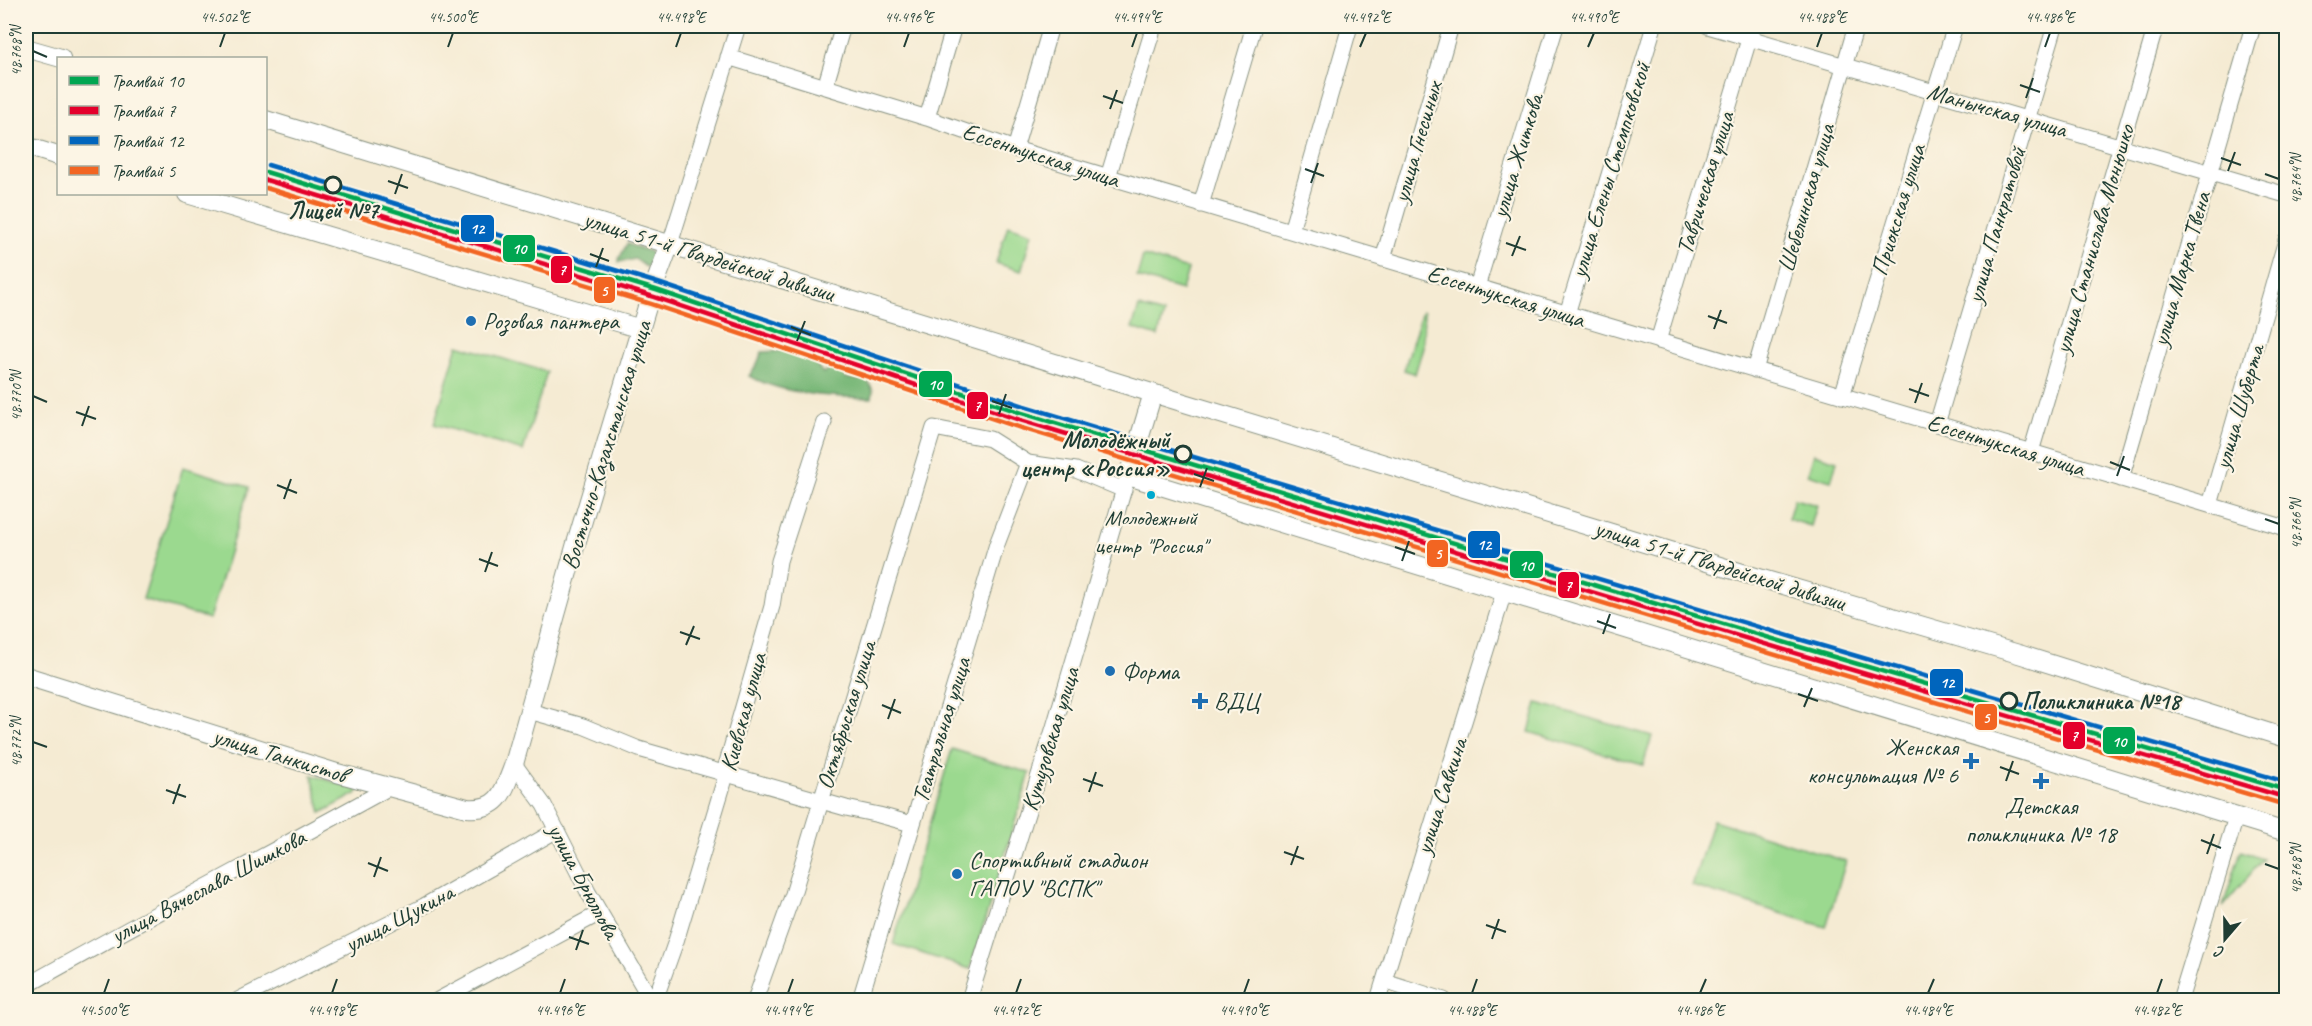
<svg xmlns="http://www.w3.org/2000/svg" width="2312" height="1026" font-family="Caveat,sans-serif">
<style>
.green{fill:#9bd98f;stroke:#5d8b62;stroke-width:1.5}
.forest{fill:#7cb97a;stroke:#4e7b57;stroke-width:1.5}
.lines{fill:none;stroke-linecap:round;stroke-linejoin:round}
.minor-casing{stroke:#8a9484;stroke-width:17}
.major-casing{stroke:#8a9484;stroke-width:20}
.minor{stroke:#fff;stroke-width:15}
.major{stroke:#fff;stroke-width:18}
.tram-1-casing{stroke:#fcf5e5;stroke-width:9}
.tram-2-casing{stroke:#fcf5e5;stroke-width:9}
.tram-3-casing{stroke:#fcf5e5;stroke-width:9}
.tram-4-casing{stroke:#fcf5e5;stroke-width:9}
.tram-1{stroke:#00a651;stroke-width:4.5}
.tram-2{stroke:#e4002b;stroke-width:4.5}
.tram-3{stroke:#0065bd;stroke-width:4.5}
.tram-4{stroke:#f26522;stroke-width:4.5}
.ticks{fill:none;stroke:#1f3d34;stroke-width:2}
.stop-dot{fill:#fcf5e5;stroke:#1f3d34;stroke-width:3}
.poi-dot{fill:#1f6fb2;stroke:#fcf5e5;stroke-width:2}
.bus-dot{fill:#00a9ce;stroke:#fcf5e5;stroke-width:2}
.labels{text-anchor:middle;stroke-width:4.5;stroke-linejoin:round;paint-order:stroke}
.bus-label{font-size:22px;fill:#1f3d34;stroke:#fcf5e5}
.street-label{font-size:24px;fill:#1f3d34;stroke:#fcf5e5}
.stop-label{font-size:24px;font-weight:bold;fill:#1f3d34;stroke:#fcf5e5}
.poi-label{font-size:24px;fill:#1f3d34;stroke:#fcf5e5;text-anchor:start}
.line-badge{stroke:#fcf5e5;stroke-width:2}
.badge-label{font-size:16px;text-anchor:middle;font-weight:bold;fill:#fff}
.neatline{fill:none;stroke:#1f3d34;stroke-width:2}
.ticks-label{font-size:15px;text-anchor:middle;fill:#1f3d34}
</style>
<rect width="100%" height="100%" fill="#fcf5e5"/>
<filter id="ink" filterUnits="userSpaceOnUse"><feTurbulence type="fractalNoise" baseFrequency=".0167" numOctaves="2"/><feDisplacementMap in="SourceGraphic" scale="12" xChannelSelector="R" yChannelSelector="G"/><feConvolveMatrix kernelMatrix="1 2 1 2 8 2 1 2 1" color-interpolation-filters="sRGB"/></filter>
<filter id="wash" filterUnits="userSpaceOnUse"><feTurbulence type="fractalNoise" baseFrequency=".008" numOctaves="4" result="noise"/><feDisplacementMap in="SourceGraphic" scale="24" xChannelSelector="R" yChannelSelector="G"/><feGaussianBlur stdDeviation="1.35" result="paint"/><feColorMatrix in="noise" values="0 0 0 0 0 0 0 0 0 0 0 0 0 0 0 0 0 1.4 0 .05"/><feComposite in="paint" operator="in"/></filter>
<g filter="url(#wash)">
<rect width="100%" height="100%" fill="#f5ebd3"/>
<path class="green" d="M1008 225 1032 233 1021 271 996 263Z
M1143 256 1188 269 1182 290 1137 277Z
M1139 307 1164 314 1158 336 1132 328Z
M1422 311 1424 312 1423 347 1415 374 1404 370Z
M458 345 547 372 523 451 434 424Z
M1814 454 1837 461 1831 481 1808 474Z
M183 467 249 487 209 619 143 599Z
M1794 499 1817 505 1811 526 1788 519Z
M1537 703 1652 736 1643 765 1529 732Z
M952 749 1030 773 970 969 893 944Z
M312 775 359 790 356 794 321 813Z
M1713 820 1846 861 1826 927 1692 886Z
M2241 851 2263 859 2223 906Z"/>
<path class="forest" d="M627 244 651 252 649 265 646 267 635 259 619 262V259Z
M787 343 803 350 823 373 834 366 842 368 845 378 858 380 866 378 873 390 872 398C832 397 785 395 749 376L757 364 762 352 781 351Z"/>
</g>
<g filter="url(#ink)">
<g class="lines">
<g class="minor-casing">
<path id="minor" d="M1708 26 2286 195
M728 57 927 118 1015 149 2286 528
M825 87 843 26
M927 118 954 26
M1015 149 1051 26
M1108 177 1154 26
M1201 205 1254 26
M1291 231 1350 26
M670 244 738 26
M1383 259 1451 26
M1477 287 1556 26
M1567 314 1654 26
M1658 341 1753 26
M1755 370 1856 26
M1842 396 1955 26
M1937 424 2055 26
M2031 452 2156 26
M2121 479 2253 26
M2210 505 2286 240
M529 711 583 726 639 749 846 808 879 815 912 824
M514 764 544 805 588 892 651 1000
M1384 981 1444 1000
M26 986C146 918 269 854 390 787
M238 1000 424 906 557 830
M438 1000 600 913
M655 1000 676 941 724 782 726 766 772 606 779 561 824 422
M755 1000 793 894 934 428 990 439 1028 463 1076 470 1124 490
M860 1000 997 544 1028 463
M969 1000 1054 727 1126 482
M1378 1000 1504 592
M2180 1000 2236 817"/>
</g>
<g class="major-casing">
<path id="major" d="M26 48 61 58
M266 120 1178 401 1756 577 2022 655 2286 738
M26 146 58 156
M187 194 641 329
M1153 393 1128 476 2286 832
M26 676 337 773 467 808C500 811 504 790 514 764L575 547 650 297 670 244"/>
</g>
<use href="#minor" class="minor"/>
<use href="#major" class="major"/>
<g class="tram-1-casing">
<path id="tram-1" d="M266 172 656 290 1022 413 1800 647 2286 790"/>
</g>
<g class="tram-2-casing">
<path id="tram-2" d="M266 180 654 297 1020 420 1798 654 2284 797"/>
</g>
<g class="tram-3-casing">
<path id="tram-3" d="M268 165 658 283 1024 406 1802 640 2286 782"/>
</g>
<g class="tram-4-casing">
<path id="tram-4" d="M266 188 651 304 1018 427 1796 661 2282 804"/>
</g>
<use href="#tram-1" class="tram-1"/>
<use href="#tram-2" class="tram-2"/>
<use href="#tram-3" class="tram-3"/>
<use href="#tram-4" class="tram-4"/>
</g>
</g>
<path class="ticks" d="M220 47 225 33M448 47 453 33M676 47 681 33M904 47 909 33M1132 47 1137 33M1360 47 1366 33M1588 47 1594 33M1817 47 1822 33M2045 47 2050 33M33 51 47 57M2020 85 2040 92M1103 96 1123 103M2026 98 2033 78M1110 109 1117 90M2221 158 2241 165M1305 169 1324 176M2228 171 2235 152M2265 174 2279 179M388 181 408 188M1311 183 1318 163M395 194 402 174M1506 243 1526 250M590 254 609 261M1512 256 1520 236M596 267 603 248M1708 316 1727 323M791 327 811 335M1714 329 1721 310M797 341 805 321M1909 389 1929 396M33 396 47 402M992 401 1012 408M1915 403 1922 383M76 412 96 419M999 414 1006 394M82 426 89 406M2110 462 2130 470M1194 474 1214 481M2117 476 2124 456M277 485 297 493M1200 487 1207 468M284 499 291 479M2265 519 2279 524M1395 547 1415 554M479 559 498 566M1402 561 1409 541M485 572 492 552M1597 621 1616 628M680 632 700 639M1603 634 1610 614M686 645 694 626M1798 694 1818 701M882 705 901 713M1804 707 1812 688M888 719 895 699M33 742 47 747M2000 767 2019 774M1083 779 1103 786M2006 781 2013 761M166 790 186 797M1089 792 1096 772M173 804 180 784M2201 840 2221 848M1284 852 1304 859M2207 854 2214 834M368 863 388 871M2265 864 2279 869M1291 865 1298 846M374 877 381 857M1486 925 1506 932M569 937 589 944M1492 939 1499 919M576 950 583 930M104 993 109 979M332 993 337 979M560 993 565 979M788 993 793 979M1016 993 1021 979M1244 993 1249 979M1472 993 1477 979M1700 993 1706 979M1928 993 1934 979M2157 993 2162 979"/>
<g class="stop-dot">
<circle cx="333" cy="185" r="8"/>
<circle cx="1183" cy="454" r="8"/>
<circle cx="2009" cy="701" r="8"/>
</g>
<g class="poi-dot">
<circle cx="471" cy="321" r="6"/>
<circle cx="1110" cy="671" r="6"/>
<path d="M1197 692h6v6h6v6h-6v6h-6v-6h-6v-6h6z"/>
<path d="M1968 752h6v6h6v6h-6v6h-6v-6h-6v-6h6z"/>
<path d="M2038 772h6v6h6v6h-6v6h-6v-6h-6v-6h6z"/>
<circle cx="957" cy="874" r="6"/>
</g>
<circle class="bus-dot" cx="1151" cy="495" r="5"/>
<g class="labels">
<g class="bus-label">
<text x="1151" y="525">Молодежный<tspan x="1151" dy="28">центр "Россия"</tspan></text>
</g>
<g class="street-label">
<text transform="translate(1997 110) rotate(16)" y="8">Манычская улица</text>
<text transform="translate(1417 142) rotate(-74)" y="8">улица Гнесиных</text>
<text transform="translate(1041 155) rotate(18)" y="8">Ессентукская улица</text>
<text transform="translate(1517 156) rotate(-73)" y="8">улица Житкова</text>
<text transform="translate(1610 170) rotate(-73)" y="8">улица Елены Стемпковской</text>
<text transform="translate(1705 183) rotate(-73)" y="8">Таврическая улица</text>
<text transform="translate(1806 198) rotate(-74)" y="8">Шебелинская улица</text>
<text transform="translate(1898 210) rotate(-73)" y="8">Приокская улица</text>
<text transform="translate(1996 225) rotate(-74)" y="8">улица Панкратовой</text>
<text transform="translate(2094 239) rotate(-74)" y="8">улица Станислава Монюшко</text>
<text transform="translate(709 256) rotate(17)" y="8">улица 51-й Гвардейской дивизии</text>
<text transform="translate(2181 269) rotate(-74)" y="8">улица Марка Твена</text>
<text transform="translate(1506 296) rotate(17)" y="8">Ессентукская улица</text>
<text transform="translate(2239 407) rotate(-74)" y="8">улица Шуберта</text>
<text transform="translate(606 445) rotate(-73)" y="8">Восточно-Казахстанская улица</text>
<text transform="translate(2006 445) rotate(17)" y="8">Ессентукская улица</text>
<text transform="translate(1720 565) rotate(17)" y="8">улица 51-й Гвардейской дивизии</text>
<text transform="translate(743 712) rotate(-75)" y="8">Киевская улица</text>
<text transform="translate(846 715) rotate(-73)" y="8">Октябрьская улица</text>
<text transform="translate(941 730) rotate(-73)" y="8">Театральная улица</text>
<text transform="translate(1050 739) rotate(-73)" y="8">Кутузовская улица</text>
<text transform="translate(280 755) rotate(17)" y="8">улица Танкистов</text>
<text transform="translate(1441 796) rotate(-72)" y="8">улица Савкина</text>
<text transform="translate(584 881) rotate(62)" y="8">улица Брюллова</text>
<text transform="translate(208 886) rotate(-28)" y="8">улица Вячеслава Шишкова</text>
<text transform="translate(399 918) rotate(-28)" y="8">улица Щукина</text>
</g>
<g class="stop-label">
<text x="333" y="218">Лицей №7</text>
<text x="1170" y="448" text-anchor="end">Молодёжный<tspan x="1170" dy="28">центр «Россия»</tspan></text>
<text x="2022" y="709" text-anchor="start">Поликлиника №18</text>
</g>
<g class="poi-label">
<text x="483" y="329">Розовая пантера</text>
<text x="1122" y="679">Форма</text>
<text x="1214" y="709">ВДЦ</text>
<text x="1958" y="755" text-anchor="end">Женская<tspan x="1958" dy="28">консультация № 6</tspan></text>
<text x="2041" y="814" text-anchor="middle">Детская<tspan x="2041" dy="28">поликлиника № 18</tspan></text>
<text x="969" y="868">Спортивный стадион<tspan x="969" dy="28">ГАПОУ "ВСПК"</tspan></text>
</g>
</g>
<g class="line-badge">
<rect x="460" y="214" width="35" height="29" rx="6" fill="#0065bd"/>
<rect x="502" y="234" width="34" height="29" rx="6" fill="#00a651"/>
<rect x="550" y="255" width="23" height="29" rx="6" fill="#e4002b"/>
<rect x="593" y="276" width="23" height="28" rx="6" fill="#f26522"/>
<rect x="918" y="370" width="35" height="28" rx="6" fill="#00a651"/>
<rect x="966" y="391" width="23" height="29" rx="6" fill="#e4002b"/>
<rect x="1467" y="530" width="34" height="29" rx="6" fill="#0065bd"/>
<rect x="1426" y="539" width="23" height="29" rx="6" fill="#f26522"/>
<rect x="1509" y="550" width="35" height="29" rx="6" fill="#00a651"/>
<rect x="1557" y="571" width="23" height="28" rx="6" fill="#e4002b"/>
<rect x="1929" y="668" width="35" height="29" rx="6" fill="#0065bd"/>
<rect x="1974" y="703" width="24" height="28" rx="6" fill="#f26522"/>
<rect x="2062" y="721" width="24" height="29" rx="6" fill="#e4002b"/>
<rect x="2102" y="726" width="34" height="29" rx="6" fill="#00a651"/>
</g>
<g class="badge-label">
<text x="477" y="234">12</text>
<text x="519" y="254">10</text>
<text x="562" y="275">7</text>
<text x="604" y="296">5</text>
<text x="935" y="390">10</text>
<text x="977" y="411">7</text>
<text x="1484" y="550">12</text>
<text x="1438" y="559">5</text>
<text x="1526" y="571">10</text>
<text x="1568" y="591">7</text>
<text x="1947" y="688">12</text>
<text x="1986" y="723">5</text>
<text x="2074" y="741">7</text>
<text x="2119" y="747">10</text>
</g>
<rect width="2312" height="1026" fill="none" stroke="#fcf5e5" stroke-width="66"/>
<rect x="57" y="57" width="210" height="138" fill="#fcf5e5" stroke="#a4ab9e" stroke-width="1.5"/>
<rect x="69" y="76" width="30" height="9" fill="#00a651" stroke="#a4ab9e" stroke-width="1.5"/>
<text x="111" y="87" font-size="18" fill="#1f3d34">Трамвай 10</text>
<rect x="69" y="106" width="30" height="9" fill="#e4002b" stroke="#a4ab9e" stroke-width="1.5"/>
<text x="111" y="117" font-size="18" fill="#1f3d34">Трамвай 7</text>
<rect x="69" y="136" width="30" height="9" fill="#0065bd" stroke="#a4ab9e" stroke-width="1.5"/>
<text x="111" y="147" font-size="18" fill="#1f3d34">Трамвай 12</text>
<rect x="69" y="166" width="30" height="9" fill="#f26522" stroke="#a4ab9e" stroke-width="1.5"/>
<text x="111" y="177" font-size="18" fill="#1f3d34">Трамвай 5</text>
<g transform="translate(2225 939) rotate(200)" stroke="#fcf5e5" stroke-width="4.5" paint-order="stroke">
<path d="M0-4.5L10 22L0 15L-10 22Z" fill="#1f3d34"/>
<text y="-9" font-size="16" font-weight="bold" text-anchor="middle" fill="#1f3d34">С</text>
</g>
<rect x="33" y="33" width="2246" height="960" class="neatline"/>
<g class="ticks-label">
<text x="225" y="22">44.502°E</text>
<text x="453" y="22">44.500°E</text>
<text x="681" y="22">44.498°E</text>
<text x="909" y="22">44.496°E</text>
<text x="1137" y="22">44.494°E</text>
<text x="1366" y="22">44.492°E</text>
<text x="1594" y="22">44.490°E</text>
<text x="1822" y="22">44.488°E</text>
<text x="2050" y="22">44.486°E</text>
<text transform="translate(16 51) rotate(-90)" y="5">48.768°N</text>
<text transform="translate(2296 179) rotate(-90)" y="5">48.764°N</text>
<text transform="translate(16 396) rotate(-90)" y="5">48.770°N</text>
<text transform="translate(2296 524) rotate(-90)" y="5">48.766°N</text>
<text transform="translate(16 742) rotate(-90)" y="5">48.772°N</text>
<text transform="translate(2296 869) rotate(-90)" y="5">48.768°N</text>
<text x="104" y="1015">44.500°E</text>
<text x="332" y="1015">44.498°E</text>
<text x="560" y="1015">44.496°E</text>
<text x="788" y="1015">44.494°E</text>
<text x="1016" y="1015">44.492°E</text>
<text x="1244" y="1015">44.490°E</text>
<text x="1472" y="1015">44.488°E</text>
<text x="1700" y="1015">44.486°E</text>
<text x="1928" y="1015">44.484°E</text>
<text x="2157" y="1015">44.482°E</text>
</g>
</svg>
